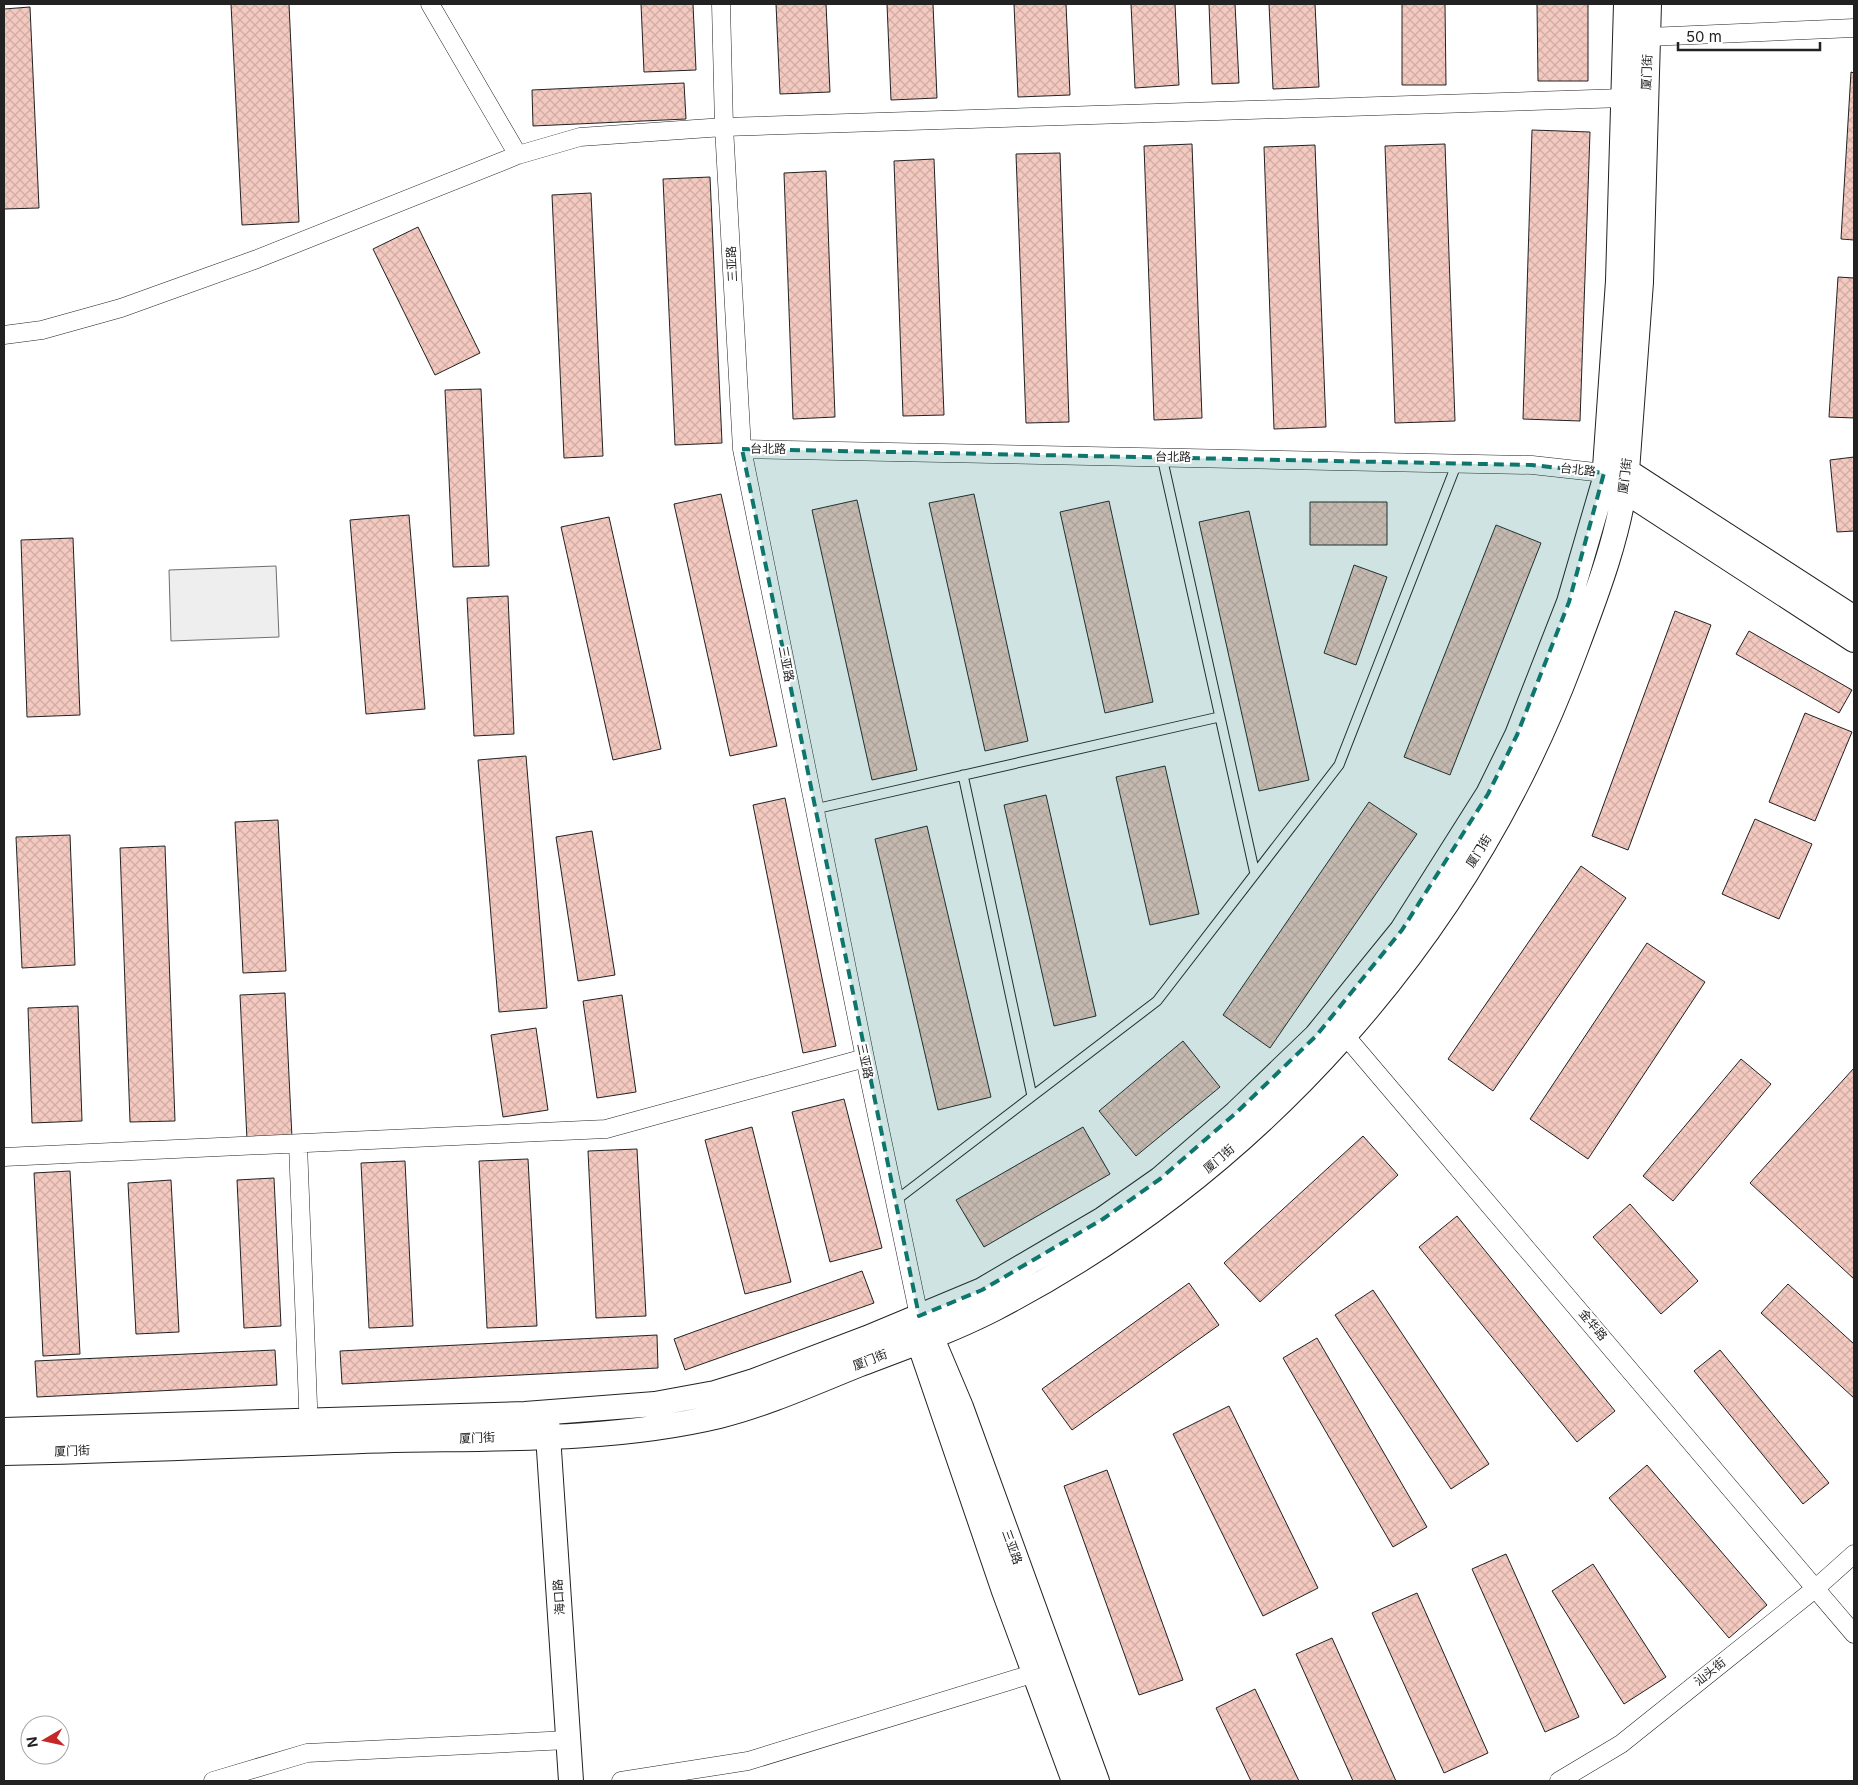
<svg xmlns="http://www.w3.org/2000/svg" width="1858" height="1785" font-family="Inter,'Noto Sans SC',sans-serif">
<style>
.pitch{fill:#eee;stroke:#6f6f6f}
.building{fill:url(#building-cross-hatch);stroke:#222}
.lines{fill:none;stroke-linecap:round;stroke-linejoin:round}
.lane-casing{stroke:#222;stroke-width:11}
.street-casing{stroke:#222;stroke-width:19}
.secondary-casing{stroke:#222;stroke-width:26}
.lane{stroke:#fff;stroke-width:9}
.street{stroke:#fff;stroke-width:18}
.secondary{stroke:#fff;stroke-width:24}
.marked{fill:#0f766e;fill-opacity:0.2;stroke:#0f766e;stroke-width:4;stroke-dasharray:10 6;stroke-linejoin:round}
.labels{text-anchor:middle;stroke-width:4;stroke-linejoin:round;paint-order:stroke}
.street-label{font-size:12px;fill:#222;stroke:#fff}
</style>
<defs>
<pattern id="building-cross-hatch" width="8" height="8" patternUnits="userSpaceOnUse" patternTransform="scale(1.25)"><rect width="8" height="8" fill="#f3c9c0"/><path d="M0 0l8 8M0 8l8-8" fill="none" stroke="#d0aca5"/></pattern>
</defs>
<rect width="100%" height="100%" fill="#fff"/>
<path class="pitch" d="M276 566 279 637 171 641 169 570Z"/>
<path class="building" d="M231 4H289L299 222 242 225Z
M641 4H693L696 70 644 72Z
M776 4H826L830 92 780 94Z
M887 4H933L937 98 891 100Z
M1014 4H1066L1070 95 1018 97Z
M1131 4H1175L1179 85 1135 88Z
M1209 4H1235L1239 83 1212 84Z
M1269 4H1315L1319 87 1273 89Z
M1402 4H1445L1446 85H1402Z
M1537 4H1588V81H1538Z
M30 7 39 208 4 209V9Z
M1851 72 1854 73V240L1841 239Z
M684 83 686 119 533 126 532 90Z
M1532 130 1590 132 1580 421 1523 419Z
M1192 144 1202 418 1154 420 1144 146Z
M1445 144 1455 421 1395 423 1385 146Z
M1315 145 1326 427 1274 429 1264 147Z
M1060 153 1069 422 1026 423 1016 154Z
M934 159 944 415 903 416 894 161Z
M826 171 835 417 793 419 784 173Z
M710 177 722 443 675 445 663 179Z
M591 193 603 456 564 458 552 195Z
M418 227 480 353 435 375 373 249Z
M1838 277 1854 278V418L1829 417Z
M481 389 489 566 453 567 445 390Z
M1854 457V531L1837 532 1830 460Z
M721 494 777 746 730 756 674 504Z
M974 494 1028 741 985 751 929 503Z
M857 500 917 770 872 780 812 510Z
M1109 501 1153 702 1105 713 1060 512Z
M1310 502H1387V545H1310Z
M1249 511 1309 780 1259 791 1199 522Z
M409 515 425 709 366 714 350 520Z
M609 517 661 749 613 760 561 527Z
M1496 525 1541 543 1450 775 1404 757Z
M73 538 80 715 27 717 21 540Z
M1354 565 1387 577 1356 665 1324 653Z
M508 596 514 734 474 736 467 598Z
M1675 611 1711 625 1628 850 1592 836Z
M1749 631 1852 690 1839 713 1736 654Z
M1805 713 1852 732 1815 821 1769 802Z
M526 756 547 1008 499 1012 478 760Z
M1165 766 1199 914 1150 925 1116 777Z
M1046 795 1096 1016 1054 1026 1004 805Z
M785 798 836 1046 803 1053 753 805Z
M1369 802 1417 834 1270 1048 1223 1015Z
M1755 819 1812 844 1779 919 1722 894Z
M278 820 286 971 243 973 235 822Z
M927 826 991 1097 938 1110 875 839Z
M592 831 615 975 578 981 556 837Z
M70 835 75 965 22 968 16 837Z
M165 846 175 1121 130 1122 120 848Z
M1581 866 1626 898 1493 1091 1448 1059Z
M1647 943 1705 982 1588 1159 1530 1119Z
M285 993 292 1138 247 1140 240 995Z
M622 995 636 1092 597 1098 583 1001Z
M78 1006 82 1121 32 1123 28 1008Z
M536 1028 548 1110 503 1117 491 1035Z
M1183 1041 1220 1087 1136 1156 1099 1111Z
M1741 1059 1771 1084 1673 1201 1643 1176Z
M1854 1068V1279L1750 1183Z
M844 1099 882 1248 830 1262 792 1112Z
M752 1127 791 1282 745 1294 705 1140Z
M1083 1127 1110 1174 984 1247 956 1200Z
M1363 1136 1398 1175 1260 1302 1224 1263Z
M637 1149 646 1316 596 1318 588 1151Z
M528 1159 537 1326 487 1328 479 1161Z
M405 1161 413 1326 369 1328 361 1163Z
M70 1171 80 1354 43 1356 34 1173Z
M274 1178 281 1326 244 1328 237 1180Z
M171 1180 179 1332 136 1334 128 1183Z
M1630 1204 1698 1281 1661 1314 1593 1237Z
M1457 1216 1615 1411 1577 1442 1419 1247Z
M862 1271 874 1303 685 1370 674 1339Z
M1189 1283 1219 1325 1072 1430 1042 1389Z
M1788 1284 1854 1344V1398L1761 1313Z
M1373 1290 1489 1464 1451 1489 1335 1315Z
M657 1335 658 1368 342 1384 340 1351Z
M1317 1338 1427 1527 1393 1547 1283 1358Z
M275 1350 277 1385 37 1397 35 1361Z
M1720 1350 1829 1483 1803 1504 1694 1371Z
M1229 1406 1318 1588 1263 1616 1173 1434Z
M1647 1465 1767 1605 1729 1638 1609 1498Z
M1107 1470 1183 1680 1139 1695 1064 1486Z
M1506 1554 1579 1717 1545 1732 1472 1569Z
M1593 1564 1666 1677 1624 1704 1552 1591Z
M1417 1593 1488 1753 1444 1773 1372 1613Z
M1332 1638 1396 1781H1353L1296 1654Z
M1255 1689 1299 1781H1251L1216 1708Z"/>
<g class="lines">
<g class="lane-casing">
<path id="lane" d="M1162 457 1255 874
M963 775 1032 1096
M815 809 1219 717
M895 1201 1157 1001 1339 765 1457 463"/>
</g>
<g class="street-casing">
<path id="street" d="M430 4 518 155
M721 4 724 127 742 449 865 1058 919 1316
M1638 34 1648 37 1854 28
M4 335 42 330 121 308 257 259 518 155 580 137 724 127 1624 98
M742 449 1532 465 1604 473
M1337 1026 1854 1634
M298 1144 309 1431
M4 1157 606 1129 865 1058
M213 1781 307 1753 568 1740
M621 1781 748 1761 1045 1670
M1559 1781 1621 1744 1816 1588 1854 1554"/>
</g>
<g class="secondary-casing">
<path id="secondary" d="M1615 467 1627 471 1854 618
M1612 486 1625 491 1854 640
M923 1322 931 1336 961 1407 1097 1781
M923 1354 1004 1591 1074 1781
M547 1420 571 1781
M4 1430 525 1414 655 1404 715 1393 754 1381 867 1338 982 1290 1103 1219 1160 1179 1236 1113 1316 1036 1402 930 1488 794 1517 735 1569 602 1604 482 1618 281 1626 4
M4 1453C134 1451 264 1444 394 1440 501 1438 614 1441 719 1416 767 1404 813 1383 858 1365 903 1348 951 1331 994 1309 1258 1172 1466 940 1571 662 1594 601 1620 536 1627 471L1641 282 1649 4"/>
</g>
<use href="#lane" class="lane"/>
<use href="#street" class="street"/>
<use href="#secondary" class="secondary"/>
</g>
<path class="marked" d="M742 449 1532 465 1604 473 1569 602 1517 735 1488 794 1402 930 1316 1036 1236 1113 1160 1179 1103 1219 982 1290 919 1316Z"/>
<g class="labels">
<g class="street-label">
<text transform="translate(1647 72) rotate(-88)" y="4">厦门街</text>
<text transform="translate(732 264) rotate(-93)" y="4">三亚路</text>
<text transform="translate(768 449) rotate(1)" y="4">台北路</text>
<text transform="translate(1173 457) rotate(1)" y="4">台北路</text>
<text transform="translate(1578 470) rotate(6)" y="4">台北路</text>
<text transform="translate(1625 476) rotate(-83)" y="4">厦门街</text>
<text transform="translate(786 664) rotate(79)" y="4">三亚路</text>
<text transform="translate(1479 851) rotate(-58)" y="4">厦门街</text>
<text transform="translate(865 1061) rotate(78)" y="4">三亚路</text>
<text transform="translate(1219 1159) rotate(-41)" y="4">厦门街</text>
<text transform="translate(1593 1325) rotate(50)" y="4">金华路</text>
<text transform="translate(870 1360) rotate(-21)" y="4">厦门街</text>
<text transform="translate(477 1438) rotate(-2)" y="4">厦门街</text>
<text transform="translate(72 1451) rotate(-2)" y="4">厦门街</text>
<text transform="translate(1012 1547) rotate(70)" y="4">三亚路</text>
<text transform="translate(559 1597) rotate(-94)" y="4">海口路</text>
<text transform="translate(1710 1672) rotate(-39)" y="4">汕头街</text>
</g>
</g>
<rect width="1858" height="1785" fill="none" stroke="#222222" stroke-width="10"/>
<g transform="translate(45 1740) rotate(261)"><circle r="24" fill="#ffffff" stroke="#a7a7a7"/>
<path d="M0-4L9 19L0 12L-9 19Z" fill="#c62828"/>
<text y="-8" font-size="14" font-weight="bold" text-anchor="middle" fill="#222222">N</text>
</g>
<path d="M1678 42v8h142v-8" fill="none" stroke="#222222" stroke-width="2.5"/>
<text x="1686" y="42" font-size="15" fill="#222222" stroke="#ffffff" stroke-width="4" paint-order="stroke">50 m</text>
</svg>
